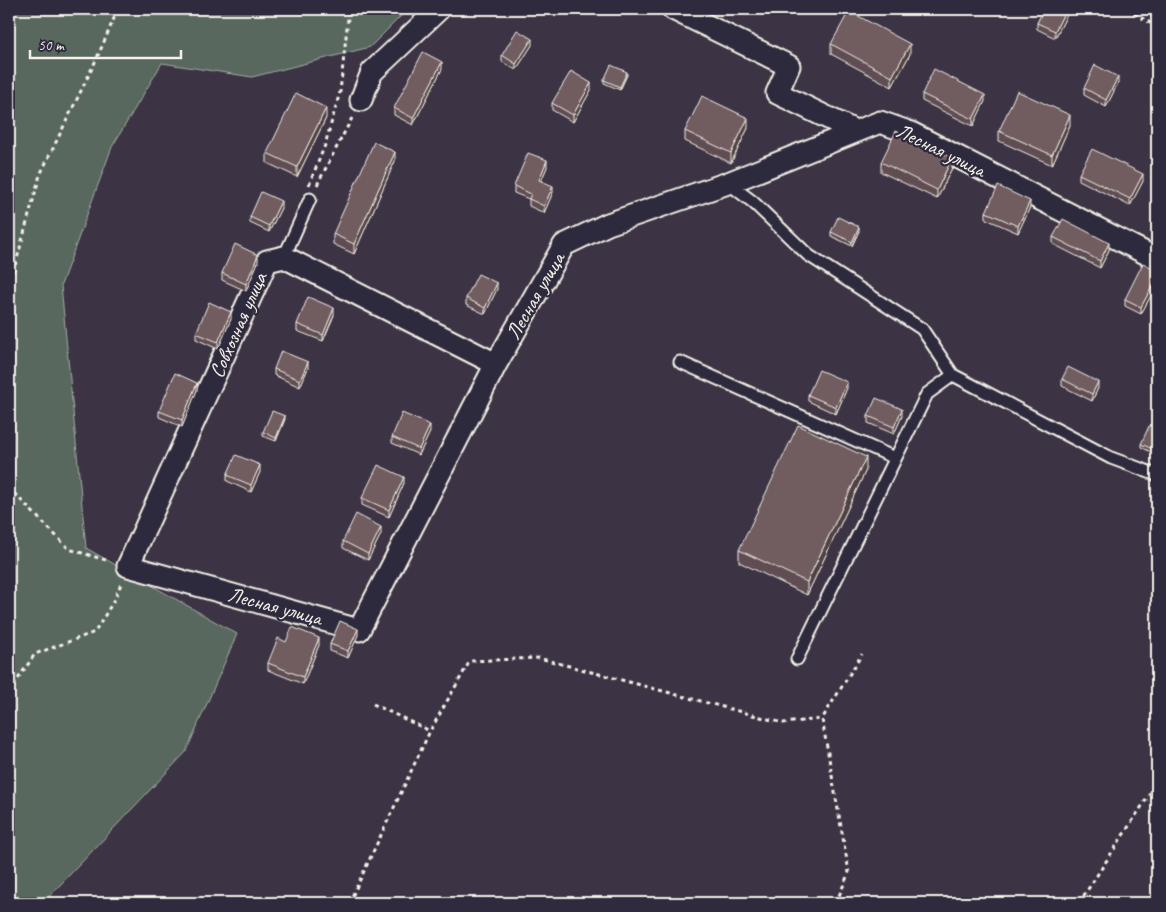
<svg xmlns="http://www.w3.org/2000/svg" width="1166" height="912" font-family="Caveat,sans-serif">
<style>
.green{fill:#58675e;stroke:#a6aca3}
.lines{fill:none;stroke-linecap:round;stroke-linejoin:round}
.service-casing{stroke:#f4f1e8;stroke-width:15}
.minor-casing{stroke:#f4f1e8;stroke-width:25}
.path{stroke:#f4f1e8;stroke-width:3;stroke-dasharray:4 4;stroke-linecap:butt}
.service{stroke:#2f2a3d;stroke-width:11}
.minor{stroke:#2f2a3d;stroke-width:21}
.wall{fill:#614e53;stroke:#f4f1e8}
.shaded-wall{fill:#4f4043;stroke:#f4f1e8}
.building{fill:#715b60;stroke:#f4f1e8}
.labels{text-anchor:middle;stroke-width:4.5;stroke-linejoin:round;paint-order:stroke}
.street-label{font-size:21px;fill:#f4f1e8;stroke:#2f2a3d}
</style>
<rect width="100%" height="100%" fill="#3c3444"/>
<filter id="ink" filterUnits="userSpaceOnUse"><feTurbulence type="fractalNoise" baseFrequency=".02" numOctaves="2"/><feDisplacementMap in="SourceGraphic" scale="10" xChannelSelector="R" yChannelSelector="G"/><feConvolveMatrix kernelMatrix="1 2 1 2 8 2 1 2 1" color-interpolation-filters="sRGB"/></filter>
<g filter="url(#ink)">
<path class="green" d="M9 9H408L370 47 252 77 162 63 112 147 61 285 86 548 237 634 186 752 43 903H9Z"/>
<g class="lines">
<g class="service-casing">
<path id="service" d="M728 183 753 202 808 255 922 329 953 375 1111 458 1157 475
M284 257 310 199
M680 362 895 458
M797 659 927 394 953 375"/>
</g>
<g class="minor-casing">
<path id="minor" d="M673 9 789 66 777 93 855 131
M361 100 372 72 439 9
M496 364 284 257 267 261 128 566 359 630 496 364 564 245 608 224 728 183 880 122 911 133 1157 259"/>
</g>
<path class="path" d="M1127 9 1157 27
M309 185 325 145 340 92 349 9
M317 185 352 118
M9 288 40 175 97 58 118 9
M9 488 69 549 109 561
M9 692 35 654 95 632 114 600 121 584
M373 704 430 731
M349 903 430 731 470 661 539 658 783 723 822 719
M836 903 849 872 822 719 862 654
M1079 903 1157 783"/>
<use href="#service" class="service"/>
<use href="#minor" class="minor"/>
</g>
<path class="wall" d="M1044 9H1070L1055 38 1037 29V23Z
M831 44 910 54 892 87 831 54Z
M532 45 516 70 502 62V55Z
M442 69 413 125 394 115V108Z
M627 75 620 90 604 83V80Z
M1118 83 1106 107 1084 95V88Z
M591 90 573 122 552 110V103Z
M922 94 985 101 973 126 922 101Z
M326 118 297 177 267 163V153Z
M1070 125 1052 165 999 141V131Z
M748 128 731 163 685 141V131Z
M395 161 354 254 333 244V234Z
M881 162 952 168 937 199 881 172Z
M547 167 541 181 553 192 544 213 529 206V199L514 193V186Z
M1079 174 1143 181 1130 206 1079 180Z
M1030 207 1018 233 986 219V212Z
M281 208 269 232 250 223V217Z
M859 231 852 246 831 236V232Z
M1053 237 1109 250 1100 268 1053 244Z
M258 262 246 291 222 280V273Z
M1157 270V292L1154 290 1141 314 1125 306V299Z
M497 289 485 314 466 305V298Z
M334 315 323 341 297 331V324Z
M231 319 218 349 196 339V333Z
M308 368 300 387 274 375V369Z
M1062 379 1098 388 1092 401 1062 386Z
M847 388 836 414 808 401V395Z
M197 390 182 427 159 417V411Z
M868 416H902L894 434 868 423Z
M285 419 276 441 263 436V432Z
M1157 429 1155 454 1141 447V444Z
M430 432 419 455 392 443V437Z
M866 470 807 595 739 562V550Z
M260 472 251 492 227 481V475Z
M404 483 389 517 362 505V498Z
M381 534 368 560 343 548V541Z
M358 635 348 658 330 651V644Z
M286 642 319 645 303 684 268 670V663Z"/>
<path class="shaded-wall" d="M1066 9H1070L1055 38V31Z
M532 39V45L516 70V64Z
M910 44V54L892 87V77Z
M442 62V69L413 125V118Z
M627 72V75L620 90V87Z
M1118 77V83L1106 107V100Z
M591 83V90L573 122V115Z
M985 95V101L973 126V119Z
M326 108V118L297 177V167Z
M1070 115V125L1052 165V155Z
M748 118V128L731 163V153Z
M395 152V161L354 254V244Z
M952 158V168L937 199V190Z
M547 160V167L539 186V180Z
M1143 174V181L1130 206V199Z
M553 186V192L544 213V206Z
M281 201V208L269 232V226Z
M1030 201V207L1018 233V226Z
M859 227V231L852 246V242Z
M1109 243V250L1100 268V261Z
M258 255V262L246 291V284Z
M497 283V289L485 314V308Z
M1154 283V290L1141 314V307Z
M334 308V315L323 341V335Z
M231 312V319L218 349V342Z
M308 362V368L300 387V380Z
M847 382V388L836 414V407Z
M1098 382V388L1092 401V394Z
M197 383V390L182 427V420Z
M902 409V416L894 434V427Z
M285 416V419L276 441V438Z
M430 425V432L419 455V449Z
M866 457V470L807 595V582Z
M260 465V472L251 492V485Z
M404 477V483L389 517V510Z
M381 527V534L368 560V554Z
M358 629V635L348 658V651Z
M319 638V645L303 684V677Z"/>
<path class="building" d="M1044 9H1066L1055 31 1037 23Z
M849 11 910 44 892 77 831 44Z
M517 30 532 39 516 64 502 55Z
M423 52 442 62 413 118 394 108Z
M611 65 627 72 620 87 604 80Z
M1095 65 1118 77 1106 100 1084 88Z
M934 69 985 95 973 119 922 94Z
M571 71 591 83 573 115 552 103Z
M1017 91 1070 115 1052 155 999 131Z
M296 93 326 108 297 167 267 153Z
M702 96 748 118 731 153 685 131Z
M896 131 952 158 937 190 881 162Z
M374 142 395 152 354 244 333 234Z
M1092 149 1143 174 1130 199 1079 174Z
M528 153 547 160 539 180 553 186 544 206 529 199 531 194 514 186Z
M998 186 1030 201 1018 226 986 212Z
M261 192 281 201 269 226 250 217Z
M838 217 859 227 852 242 831 232Z
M1063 219 1109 243 1100 261 1053 237Z
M235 244 258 255 246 284 222 273Z
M1143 263 1157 270V285L1154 283 1141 307 1125 299Z
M478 274 497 283 485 308 466 298Z
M308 297 334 308 323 335 297 324Z
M209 302 231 312 218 342 196 333Z
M281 351 308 362 300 380 274 369Z
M1068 367 1098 382 1092 394 1062 379Z
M819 370 847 382 836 407 808 395Z
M175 373 197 383 182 420 159 411Z
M876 398 902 409 894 427 868 416Z
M272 411 285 416 276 438 263 432Z
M402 413 430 425 419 449 392 437Z
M798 425 866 457 807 582 739 550Z
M1149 426 1157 429V445L1155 450 1141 444Z
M236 455 260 465 251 485 227 475Z
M378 465 404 477 389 510 362 498Z
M356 514 381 527 368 554 343 541Z
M340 621 358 629 348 651 330 644Z
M292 627 319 638 303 677 268 663 278 638 286 642Z"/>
</g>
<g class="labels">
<g class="street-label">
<text transform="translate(941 150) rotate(26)" y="7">Лесная улица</text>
<text transform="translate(535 296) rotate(-60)" y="7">Лесная улица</text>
<text transform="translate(238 325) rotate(-66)" y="7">Совхозная улица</text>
<text transform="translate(275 606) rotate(15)" y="7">Лесная улица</text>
</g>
</g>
<rect width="1166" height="912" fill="none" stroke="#2f2a3d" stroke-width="30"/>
<rect x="15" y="15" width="1136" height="882" fill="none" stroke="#f4f1e8" stroke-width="2" filter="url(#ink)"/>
<path d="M30 50v8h151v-8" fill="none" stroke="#f4f1e8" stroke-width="2.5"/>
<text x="38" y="50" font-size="15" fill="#f4f1e8" stroke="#2f2a3d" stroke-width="4" paint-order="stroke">50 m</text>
</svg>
